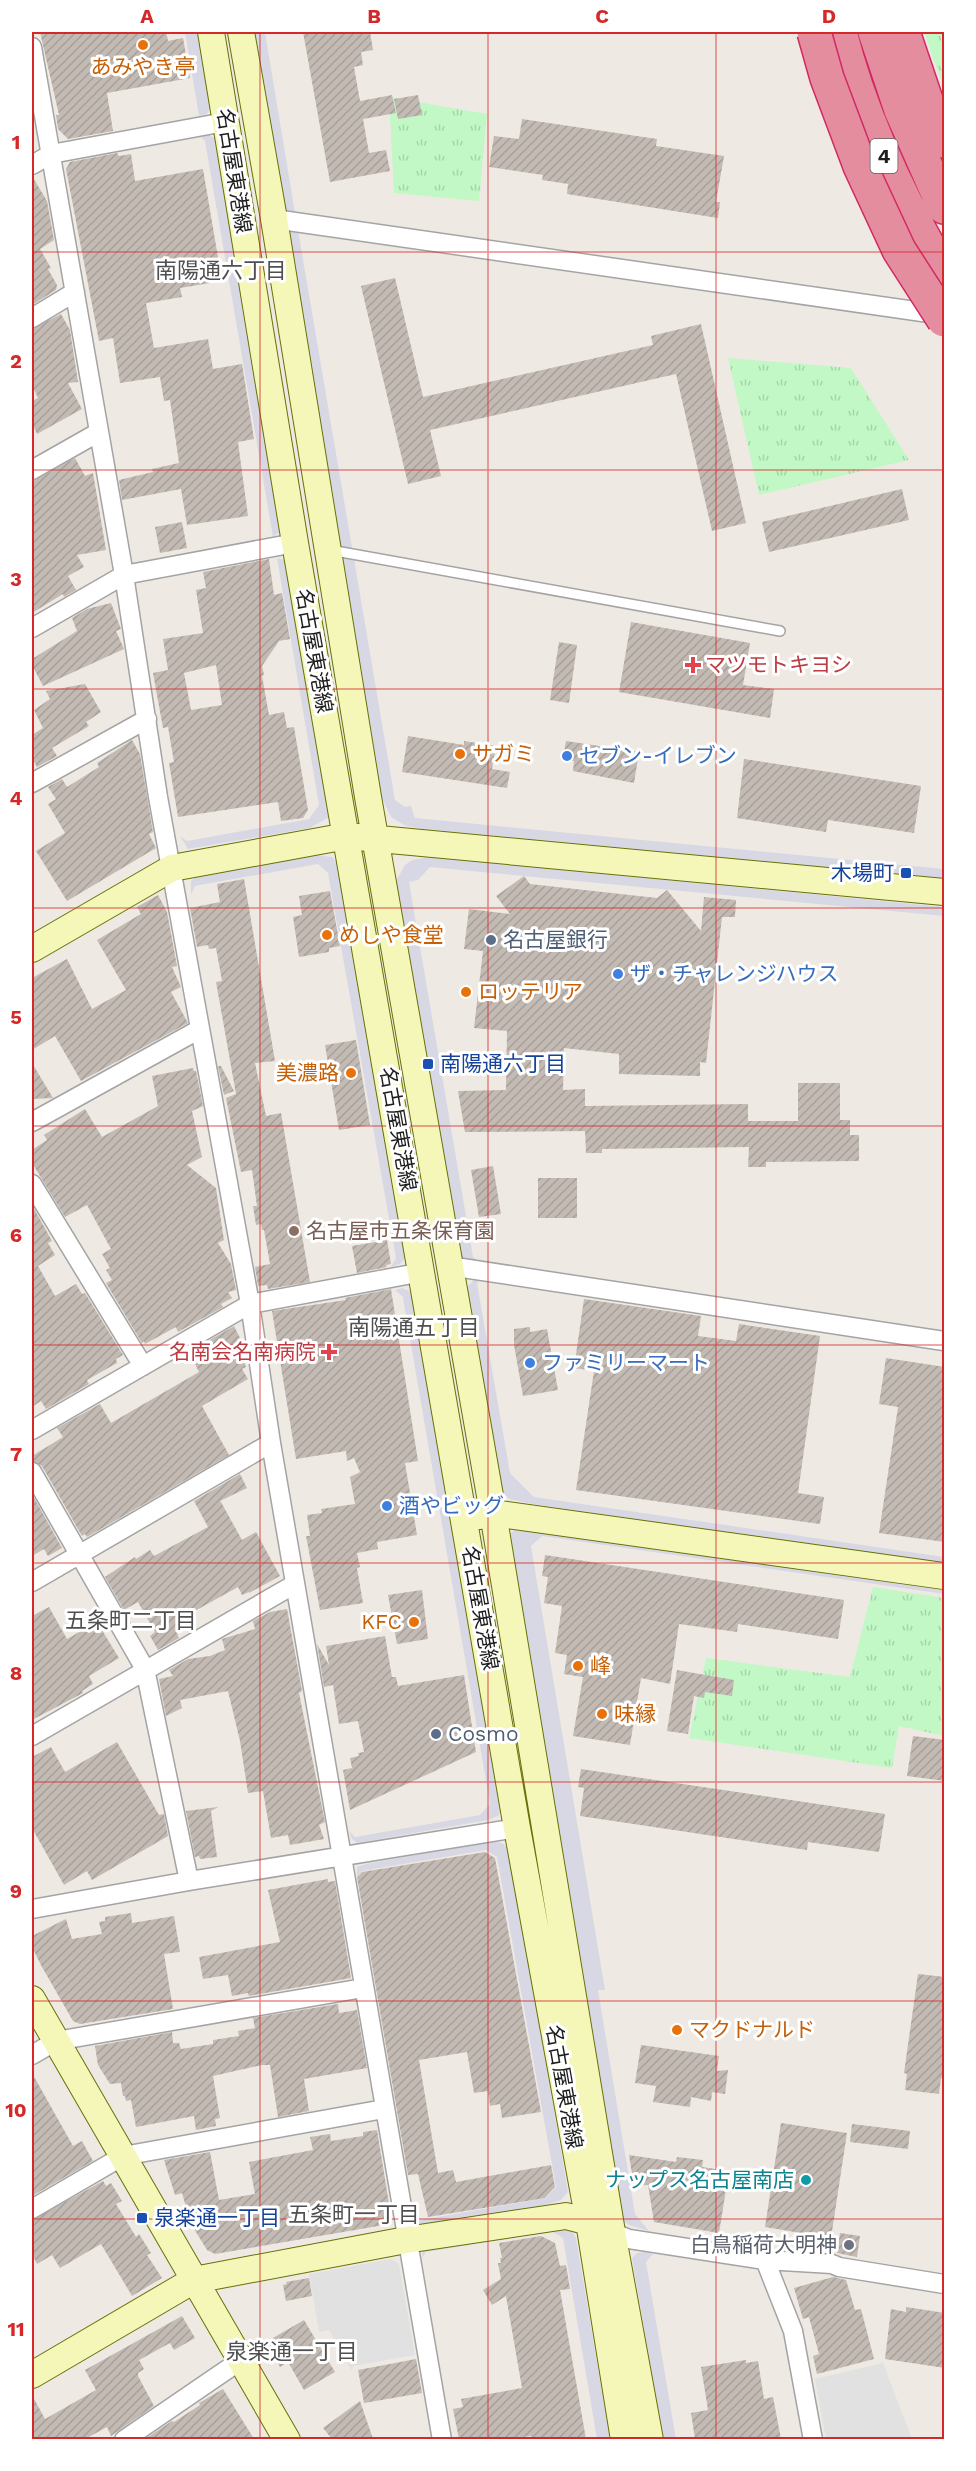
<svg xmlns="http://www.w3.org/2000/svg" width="976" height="2471" font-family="'Work Sans','Noto Sans JP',sans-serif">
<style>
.park{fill:url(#park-tufts)}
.parking{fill:#e1e1e1}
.plaza{fill:#d8d8e4}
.building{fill:url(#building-hatch);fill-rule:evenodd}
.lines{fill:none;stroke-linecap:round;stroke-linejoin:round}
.lane-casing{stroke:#a4a4a4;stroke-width:12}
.street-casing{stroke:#a4a4a4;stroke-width:21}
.secondary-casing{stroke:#667108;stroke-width:28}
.highway-casing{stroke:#d42865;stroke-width:36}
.lane{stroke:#fff;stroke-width:9}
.street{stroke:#fff;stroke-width:18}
.secondary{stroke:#f5f7b8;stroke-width:26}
.highway{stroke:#e48d9e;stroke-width:33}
.highway-bridge-casing{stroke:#d42865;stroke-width:36;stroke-linecap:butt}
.highway-bridge{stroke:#e48d9e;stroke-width:33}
.grid{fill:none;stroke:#d62828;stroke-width:1.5;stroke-opacity:0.55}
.food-dot{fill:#e8710a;stroke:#fff;stroke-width:2}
.health-dot{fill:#e0444e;stroke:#fff;stroke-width:2}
.shop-dot{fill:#3f7fe0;stroke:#fff;stroke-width:2}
.transit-dot{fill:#1a4fb4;stroke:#fff;stroke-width:2}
.service-dot{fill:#5c6f8a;stroke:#fff;stroke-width:2}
.education-dot{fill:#8d6e63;stroke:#fff;stroke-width:2}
.culture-dot{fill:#0f9aa8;stroke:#fff;stroke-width:2}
.worship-dot{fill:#6b7280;stroke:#fff;stroke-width:2}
.labels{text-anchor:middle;stroke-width:6;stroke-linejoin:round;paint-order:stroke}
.shield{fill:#fff;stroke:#616161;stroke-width:1.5}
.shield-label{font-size:20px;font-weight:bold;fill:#1d1d1d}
.food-label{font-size:21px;fill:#c56008;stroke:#fff;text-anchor:start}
.street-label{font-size:21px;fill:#1d1d1d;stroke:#fff}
.health-label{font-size:21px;fill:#be3a42;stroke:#fff;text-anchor:start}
.shop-label{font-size:21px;fill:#366cbe;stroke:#fff;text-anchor:start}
.transit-label{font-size:21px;fill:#164399;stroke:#fff;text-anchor:start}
.service-label{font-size:21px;fill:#4e5e75;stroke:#fff;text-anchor:start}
.education-label{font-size:21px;fill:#785e54;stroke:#fff;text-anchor:start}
.culture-label{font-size:21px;fill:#0d838f;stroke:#fff;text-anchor:end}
.worship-label{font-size:21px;fill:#5b616d;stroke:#fff;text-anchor:end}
.neighbourhood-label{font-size:22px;fill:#505050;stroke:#fff}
.neatline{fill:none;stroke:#d62828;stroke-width:2}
.grid-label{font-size:20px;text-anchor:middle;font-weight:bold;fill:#d62828}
</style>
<defs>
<pattern id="park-tufts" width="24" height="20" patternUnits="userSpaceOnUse" patternTransform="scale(1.5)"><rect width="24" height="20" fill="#c1f8c5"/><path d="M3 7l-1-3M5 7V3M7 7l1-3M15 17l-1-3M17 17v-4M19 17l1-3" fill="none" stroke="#a5d4a9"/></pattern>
<pattern id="building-hatch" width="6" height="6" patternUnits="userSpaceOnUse" patternTransform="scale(1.5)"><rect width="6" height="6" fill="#c3bab3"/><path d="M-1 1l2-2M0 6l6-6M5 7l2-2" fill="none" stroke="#a79f9a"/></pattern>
</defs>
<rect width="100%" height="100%" fill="#eeeae3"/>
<path class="park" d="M924 32H944V89Z
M389 97 487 114 479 201 394 193Z
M728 358 851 368 909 460 759 495Z
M873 1587 944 1598V1736L899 1726 892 1768 689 1738 706 1658 850 1677Z"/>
<path class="parking" d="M391 2259 399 2264 415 2355 353 2366 352 2371 329 2330 319 2332 309 2274Z
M883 2363 912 2439H826L815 2379Z"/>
<path class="plaza" d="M185 32H198L211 106 207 114 199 116Z
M252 32H265L295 213 285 211Z
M210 135 217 140 284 529 273 537 205 141 201 137Z
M298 230 395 800 405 807 411 806 415 818 944 869V878L423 829 406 826 391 817 382 798 287 237 289 232Z
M277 558 285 560 331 809 329 817 310 828 188 849 180 836 187 841 309 819 319 805Z
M316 855 332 857 339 865 407 1256 400 1264 391 1267 396 1258 328 873 318 864 195 886 191 895V881L197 876Z
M428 857 944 907V916L430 867 418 880 409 882 473 1257 480 1263 465 1260 461 1257 458 1248 396 881 405 865 412 860Z
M482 1278 477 1283 510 1473 534 1497 944 1557V1564L532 1504 509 1499 501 1490 466 1288 474 1280Z
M402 1288 412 1292 503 1808 498 1816 488 1820 357 1843 352 1839 349 1831 355 1837 480 1815 490 1804 404 1304 403 1297 395 1290Z
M517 1528 944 1587V1594L542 1536 531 1546 605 1990H598L635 2214 649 2231 629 2225 622 2220 510 1542V1534Z
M494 1841 504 1844 510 1854 568 2192 561 2200 546 2205 421 2225 416 2221 415 2215 420 2220 546 2198 556 2187 497 1857 486 1850 362 1871 357 1877V1867L366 1864Z
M569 2226 576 2238 610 2439H597L563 2238 551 2231 426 2252 422 2258 423 2248Z
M645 2252 653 2254 646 2262 676 2439H663L632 2258 637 2253Z"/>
<path class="building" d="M40 32H166L168 41 183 38 190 78 107 93 113 131 68 139 58 129 56 115H59Z
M303 32H370L373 50 361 52 363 65 354 67 360 101 392 95 396 113 363 119 369 153 386 150 390 171 330 182Z
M418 95 422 115 398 119 394 99Z
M522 119 657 139 656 146 724 156 716 202H720L718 218 567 194 568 184 542 180 543 175 489 167 494 136 519 139Z
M117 153 119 156 131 154 135 181 203 169 222 281 180 288 182 297 146 303 154 348 208 339 213 369 242 364 254 439 238 442 248 516 187 525 181 489 122 500 119 480 153 472 152 469 179 463 170 400 164 401 160 377 120 383 113 338 99 341 66 169 70 162Z
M32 176 47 201 54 240 40 249 51 268 48 269 57 285 56 290 32 305Z
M395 278 423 397 653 345 651 336 701 324 746 523 712 531 676 374 430 430 441 476 408 484 361 286Z
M61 314 70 330 78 382 68 383 82 409 37 434 32 423V401L38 398 32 385V329Z
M75 458 85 476 93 473 106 550 77 555 84 567 68 576 76 590 64 597 63 594 32 613V482Z
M902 489 909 520 769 552 762 522Z
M182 522 187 548 160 553 155 527Z
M269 559 274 595 282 593 290 639 279 641 262 666 264 675 262 676 269 715 284 712 287 728 294 727 308 810 303 818 281 821 278 802 178 817 169 763 174 762 168 727 163 728 153 673 168 670 163 639 203 633 196 590 206 588 203 572ZM216 665 222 705 191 710 184 673Z
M111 603 121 629 116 631 124 649 43 686 32 665V659L77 631 72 618 87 609Z
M631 622 750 643 743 685 774 689 770 718 619 692Z
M559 642 577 645 569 703 550 700Z
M85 684 101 712 86 722 89 726 52 748 57 756 37 767 32 758 35 756 32 751V735L43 728 34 710 50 699 46 691Z
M408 736 464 745V741L496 746 492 769 510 772 507 788 402 772Z
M132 740 140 754 153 832 149 834 156 848 67 901 36 851 65 833 48 804 56 799 48 787 62 779 67 787 99 767 97 763Z
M566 741 639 752 634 783 573 771 574 761 563 759Z
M744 759 921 786 914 833 828 820 826 832 737 818Z
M524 876 530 884 657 898 667 890 701 931 704 897 736 900 735 917H722L706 1063 700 1062V1076L619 1074V1054L564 1048 563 1090 585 1089V1106L748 1104V1121H798V1083H840V1120H850V1135H859V1161L766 1162V1167H748L749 1147 602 1149V1153H586L585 1131 465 1132 458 1091 506 1090 507 1031 474 1028 483 951 464 949 469 909 510 914 496 896Z
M244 879 275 1061 255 1063 266 1116 281 1113 310 1282 268 1289 267 1285 258 1286 255 1267 270 1264 264 1230H262L261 1224 256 1225 253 1206H257L252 1170 241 1172 226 1098 236 1094 216 982 222 981 216 948 209 949 208 945 197 947 190 908 220 902 217 884Z
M330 891 340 946 329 948V952L299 957 293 917 302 915 299 896Z
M158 895 167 912 177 966 172 967 181 987 171 992 188 1023 81 1081 55 1036 32 1050V978L67 959 92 1009 126 990 97 940 141 914 137 907Z
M356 1040 370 1125 339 1130 325 1045Z
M32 1063 53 1098 32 1099Z
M218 1066H221L234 1091 224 1095Z
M193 1068 194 1071H196L203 1106 192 1111 202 1157 187 1165 216 1188 224 1240 218 1243 231 1264 236 1290 228 1292 232 1298 221 1304 223 1307 178 1332 176 1327 145 1344 144 1341 142 1343 106 1283 112 1280 106 1270 110 1268 102 1254 111 1249 87 1205 65 1217 32 1163V1150L47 1140 44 1135 85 1109 102 1137 158 1106 152 1076Z
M493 1166 501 1214 479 1217 471 1170Z
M538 1178H577V1218H538Z
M32 1205 52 1241 48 1243 55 1255 38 1266 55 1296 76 1284 82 1294 85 1293 123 1355 116 1359 117 1363 87 1380 89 1384 46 1409 41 1401 32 1407Z
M387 1240 391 1264 386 1265 387 1267 357 1273 352 1246Z
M391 1289 418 1461 405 1463 417 1535 377 1542 378 1549 357 1553 360 1567 357 1568 363 1603 320 1610 306 1536H310L307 1515 322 1513 321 1509 355 1504 350 1477 360 1472 354 1458 347 1461 346 1451 296 1459 272 1311 346 1300 345 1298Z
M584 1299 701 1316 698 1336 736 1341 739 1324 820 1336 798 1493 824 1497 820 1524 576 1490 594 1371 574 1368Z
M234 1326 242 1342 237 1344 246 1367 242 1369 248 1379 202 1406 229 1455 87 1537 85 1534 82 1536 42 1466 32 1461V1456L63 1437 57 1428 100 1404 111 1423 199 1372 189 1352Z
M530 1327V1332L547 1329 558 1390 523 1396 514 1345V1329Z
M886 1358 945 1367V1542L879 1533 898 1407 879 1404Z
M240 1474 247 1488 220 1501 221 1502 242 1540 256 1532 280 1576 249 1593V1592L242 1595 238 1587 184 1617 190 1626 177 1633 179 1638 158 1650 150 1636 155 1632 138 1602 124 1610 105 1577 135 1557 136 1559 150 1550 154 1556 208 1527 194 1501Z
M32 1494 62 1548 48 1556 44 1549 32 1556Z
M545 1555 844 1600 838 1639 738 1624 737 1632 679 1624 670 1684 641 1678 630 1745 573 1736 583 1677 564 1674 567 1655 555 1653 562 1606 544 1603 548 1577 542 1576Z
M422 1590 428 1639 397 1644 388 1595Z
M49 1607 67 1639 97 1622 119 1658 89 1676 93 1684 82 1691 83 1693 32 1720V1616Z
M287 1609 302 1691 299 1693 325 1822 319 1825 324 1839 290 1845 288 1835 271 1838 263 1791 248 1793 240 1741 228 1691 180 1700 182 1708 166 1716 159 1679 173 1676 169 1670 188 1659 210 1656 225 1650 222 1639 255 1629 253 1621 270 1612Z
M385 1636 392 1677H396L398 1686 464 1675 476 1752 350 1810 343 1770 352 1768 350 1758 359 1756 358 1753 364 1752 358 1721 339 1724 333 1685 324 1687 317 1644 329 1665 326 1646Z
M677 1670 734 1680 732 1696 705 1692 704 1698 694 1696 688 1734 667 1731Z
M913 1736 945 1740V1781L907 1776Z
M117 1742 159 1815 164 1814 168 1836 92 1880 87 1871 64 1885 32 1828V1757L51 1747 65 1772Z
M581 1769 885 1814 879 1852 808 1842 807 1850 580 1816 584 1788 578 1787Z
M218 1807 211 1811 217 1857 200 1859 199 1856 195 1857 186 1811Z
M485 1852 495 1858 541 2112 502 2118 500 2104 490 2106 488 2091 474 2093 467 2052 419 2060 438 2173 453 2170 456 2182 551 2165 555 2187 545 2198 428 2217 418 2174 408 2175 357 1877 362 1872Z
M328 1879V1882L335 1881 351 1978 249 1996 248 1993 232 1996 228 1975 203 1979 199 1957 280 1942 268 1890Z
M131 1913 132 1923 174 1916 180 1952 164 1954 173 2009 80 2024 73 2021 42 1967 32 1947V1936L66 1919 72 1939 102 1934 99 1922 105 1921V1917Z
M918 1974 945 1977V2079L941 2078 939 2094 905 2090 907 2074 904 2073Z
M338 2004 339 2013 357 2010 367 2068 304 2079 309 2111 278 2117 270 2065H262L213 2076 220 2118 215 2119 216 2126 196 2130 194 2116 136 2127 131 2100 126 2101 125 2096H123L121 2083 110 2084 98 2065 95 2046 172 2032 173 2043H179L181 2049 213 2044V2040L239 2036 238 2031 255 2028 253 2018Z
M641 2045 719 2056 717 2071 728 2070 725 2094 712 2092 711 2101 691 2097 690 2107 653 2102 656 2086 635 2083Z
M32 2073 73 2146 82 2141 93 2161 32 2196Z
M781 2123 847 2133 831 2238 765 2227Z
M852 2124 910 2131 908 2149 850 2142Z
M377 2130 391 2216 384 2225 215 2254 207 2250 191 2224 182 2193 175 2195 164 2160 210 2152 219 2200 255 2194 249 2162 313 2150 310 2137 330 2134 331 2141 363 2136V2132Z
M629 2155 676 2162 677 2157 703 2160 702 2167 729 2171 719 2233 654 2222 648 2185 634 2186Z
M103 2181 106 2186 111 2183 122 2201 116 2204 136 2237 139 2234 151 2253 147 2255 162 2278 132 2296 101 2244 60 2268 52 2255 37 2264 32 2254V2220Z
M840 2233 860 2236 857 2257 837 2253Z
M541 2236 555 2243 560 2266 566 2265 570 2289 560 2290 586 2439H531V2436L508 2439H459L453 2409 463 2407 461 2399 522 2388 506 2296 492 2305 483 2290 501 2279 498 2263H501L500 2258H502L499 2243Z
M833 2277 846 2280 855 2310 861 2309 874 2359 817 2374 813 2356 819 2354 809 2317 803 2319 794 2288Z
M309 2278 312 2296 286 2301 283 2285 287 2284 286 2282Z
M906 2307 945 2313V2368L885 2359 891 2309 906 2312Z
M182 2316 195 2338 174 2350 170 2343 139 2360 144 2369 138 2373V2376L154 2406 111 2436 107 2427 85 2439H32V2395L45 2419 96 2390 85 2370Z
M304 2320 335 2372 304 2390 288 2362 280 2367 266 2342Z
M416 2359 422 2393 364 2403 358 2370Z
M746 2360V2363L758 2361 764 2399 773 2397 781 2439H695L691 2413 708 2410 701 2367Z
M223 2389 254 2439H145L172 2421 174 2422 200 2405 199 2403Z
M360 2401 373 2439H332L323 2428Z"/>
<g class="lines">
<g class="lane-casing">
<path id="lane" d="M330 550 780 631"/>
</g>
<g class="street-casing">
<path id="street" d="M32 47 124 575 158 797 250 1304 271 1443 442 2440
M32 165 51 154 225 122
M274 219 943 315
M32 318 75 292
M32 470 99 432
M32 628 124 575 295 543
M32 783 147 719
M32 1122 200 1029
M32 1184 143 1366
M449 1266 944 1341
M32 1430 250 1304 423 1272
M32 1472 145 1669 189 1881
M32 1582 271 1443
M32 1736 295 1584
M32 1909 189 1881 517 1828
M32 2055 56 2041 363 1988
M32 2209 123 2156 384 2109
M604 2229 629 2239 765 2260 832 2264 839 2267 944 2284
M765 2260 793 2331 813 2440
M124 2440 241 2360"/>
</g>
<g class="secondary-casing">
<path id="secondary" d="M211 32 295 543 517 1828 589 2222 624 2440
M241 32 274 219 368 797 493 1513 612 2232 650 2440
M32 949 172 868 347 836 944 892
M479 1516 493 1513 944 1576
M32 1999 287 2440
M32 2375 194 2280 406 2240 566 2216 589 2222"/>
</g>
<g class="highway-casing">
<path id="highway" d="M840 32C861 116 900 198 944 274
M875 32 901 110 944 207
M903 32 927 103 944 141"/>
</g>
<use href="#lane" class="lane"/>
<use href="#street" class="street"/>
<use href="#secondary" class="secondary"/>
<use href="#highway" class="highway"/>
<g class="highway-bridge-casing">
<path id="highway-bridge" d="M814 32 827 78 860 166 899 250 944 320"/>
</g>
<use href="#highway-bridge" class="highway-bridge"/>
</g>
<path class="grid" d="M260 32V2440M488 32V2440M716 32V2440M32 252H944M32 470H944M32 689H944M32 908H944M32 1126H944M32 1345H944M32 1563H944M32 1782H944M32 2001H944M32 2219H944"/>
<g class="food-dot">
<circle cx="143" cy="45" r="6"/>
<circle cx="460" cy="754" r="6"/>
<circle cx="327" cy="935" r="6"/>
<circle cx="466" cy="992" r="6"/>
<circle cx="351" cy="1073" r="6"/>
<circle cx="414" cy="1622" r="6"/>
<circle cx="578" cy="1666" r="6"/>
<circle cx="602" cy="1714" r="6"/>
<circle cx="677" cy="2030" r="6"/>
</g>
<g class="health-dot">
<path d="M690 656h6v6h6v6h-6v6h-6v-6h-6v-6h6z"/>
<path d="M326 1343h6v6h6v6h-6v6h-6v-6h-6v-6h6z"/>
</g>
<g class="shop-dot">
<circle cx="567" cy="756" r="6"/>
<circle cx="618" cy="974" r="6"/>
<circle cx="530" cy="1363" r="6"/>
<circle cx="387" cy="1506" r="6"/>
</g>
<g class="transit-dot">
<rect x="900" y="867" width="12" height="12" rx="3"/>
<rect x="422" y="1058" width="12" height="12" rx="3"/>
<rect x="136" y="2212" width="12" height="12" rx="3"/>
</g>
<g class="service-dot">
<circle cx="491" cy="940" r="6"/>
<circle cx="436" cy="1734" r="6"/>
</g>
<circle class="education-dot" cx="294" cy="1231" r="6"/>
<circle class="culture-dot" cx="806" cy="2180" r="6"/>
<circle class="worship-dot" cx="849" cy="2245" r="6"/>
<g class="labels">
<rect class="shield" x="870.5" y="139" width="27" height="34" rx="4.5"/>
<g class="shield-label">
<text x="884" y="163">4</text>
</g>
<g class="food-label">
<text x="143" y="74" text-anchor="middle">あみやき亭</text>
<text x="472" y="761">サガミ</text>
<text x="339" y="942">めしや食堂</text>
<text x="478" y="999">ロッテリア</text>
<text x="339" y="1080" text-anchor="end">美濃路</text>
<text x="402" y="1629" text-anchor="end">KFC</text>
<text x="590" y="1673">峰</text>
<text x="614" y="1721">味縁</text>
<text x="689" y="2037">マクドナルド</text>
</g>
<g class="street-label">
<text transform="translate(234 171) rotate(81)" y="7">名古屋東港線</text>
<text transform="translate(314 651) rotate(80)" y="7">名古屋東港線</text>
<text transform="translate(398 1129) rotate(80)" y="7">名古屋東港線</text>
<text transform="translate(480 1608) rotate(80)" y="7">名古屋東港線</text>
<text transform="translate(564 2087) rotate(80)" y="7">名古屋東港線</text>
</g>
<g class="health-label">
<text x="705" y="672">マツモトキヨシ</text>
<text x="316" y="1359" text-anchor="end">名南会名南病院</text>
</g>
<g class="shop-label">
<text x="579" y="763">セブン-イレブン</text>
<text x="630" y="981">ザ・チャレンジハウス</text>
<text x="542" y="1370">ファミリーマート</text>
<text x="399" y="1513">酒やビッグ</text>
</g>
<g class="transit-label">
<text x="894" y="880" text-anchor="end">木場町</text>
<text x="440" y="1071">南陽通六丁目</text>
<text x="154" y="2225">泉楽通一丁目</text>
</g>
<g class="service-label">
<text x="503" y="947">名古屋銀行</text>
<text x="448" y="1741">Cosmo</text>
</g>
<g class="education-label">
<text x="306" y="1238">名古屋市五条保育園</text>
</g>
<g class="culture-label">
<text x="794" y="2187">ナップス名古屋南店</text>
</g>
<g class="worship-label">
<text x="837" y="2252">白鳥稲荷大明神</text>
</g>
<g class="neighbourhood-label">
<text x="221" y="278">南陽通六丁目</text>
<text x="414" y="1335">南陽通五丁目</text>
<text x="131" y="1628">五条町二丁目</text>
<text x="354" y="2222">五条町一丁目</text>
<text x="292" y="2359">泉楽通一丁目</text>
</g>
</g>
<rect width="976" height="2471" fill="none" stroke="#ffffff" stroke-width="66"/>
<rect x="33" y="33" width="910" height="2405" class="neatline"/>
<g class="grid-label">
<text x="147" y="23">A</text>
<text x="374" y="23">B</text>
<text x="602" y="23">C</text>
<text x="829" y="23">D</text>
<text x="16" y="149">1</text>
<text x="16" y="368">2</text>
<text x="16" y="586">3</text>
<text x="16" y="805">4</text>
<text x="16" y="1024">5</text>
<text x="16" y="1242">6</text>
<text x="16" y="1461">7</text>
<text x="16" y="1680">8</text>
<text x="16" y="1898">9</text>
<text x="16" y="2117">10</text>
<text x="16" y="2336">11</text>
</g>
</svg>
